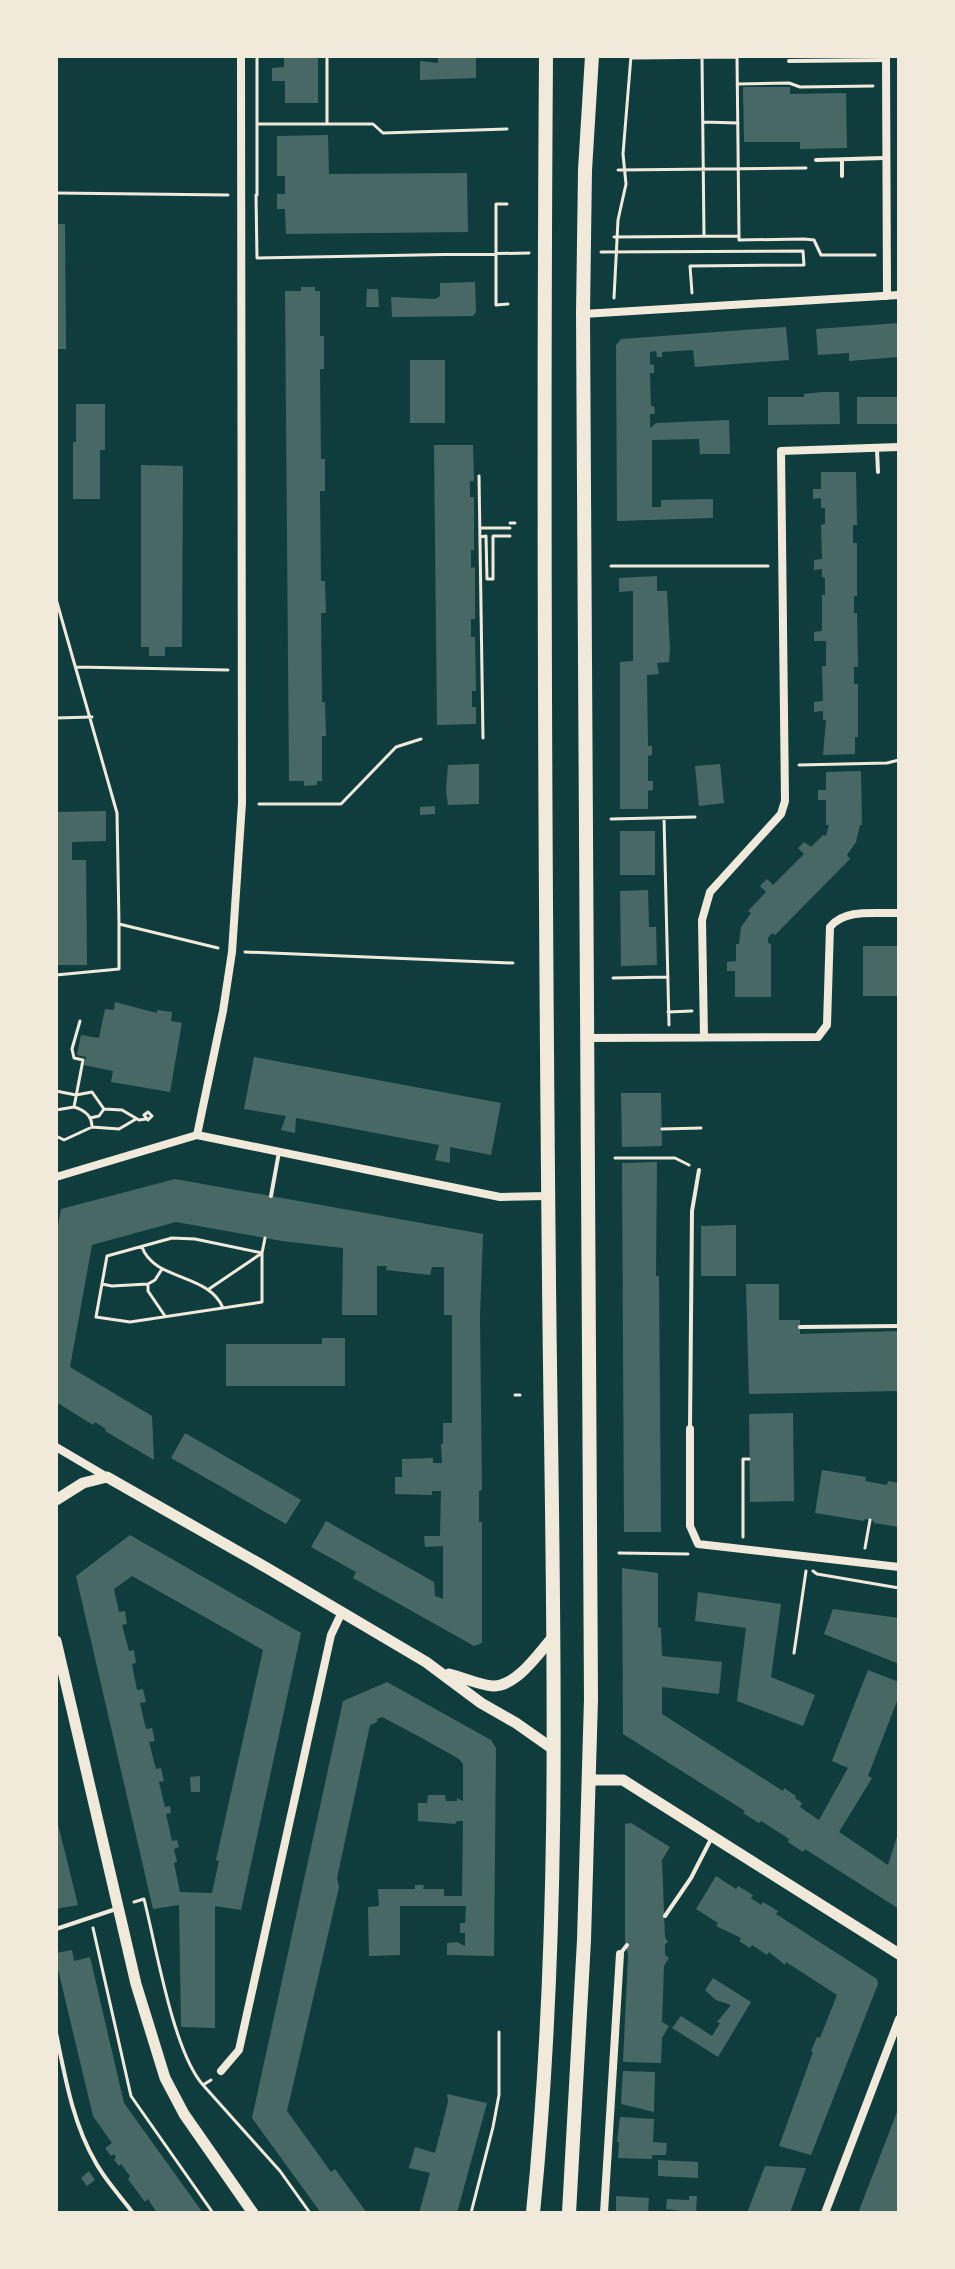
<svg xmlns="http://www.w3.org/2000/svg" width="955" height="2269" font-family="'Source Serif 4',serif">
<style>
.building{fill:#486865;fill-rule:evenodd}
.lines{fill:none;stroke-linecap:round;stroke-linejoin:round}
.path{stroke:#f1e9da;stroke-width:3}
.service{stroke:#f1e9da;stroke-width:4}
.minor{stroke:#f1e9da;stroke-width:8}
.tertiary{stroke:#f1e9da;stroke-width:11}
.primary{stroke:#f1e9da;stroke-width:14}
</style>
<rect width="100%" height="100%" fill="#0f3d3e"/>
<path class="building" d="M284 56H318V103H285V81H272V68L284 67Z
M438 56H476V78L420 80V61L438 63Z
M743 87H790V94L846 93 847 148 800 149V142H744Z
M328 135 329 174 467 173 468 232 286 234 285 209H277V194H285V176H277V136Z
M56 224H65L66 349H56Z
M475 282 476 312 473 316 392 317 391 297 435 299 440 296V283Z
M301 287H315V291H320V336H324V369H320L321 459H325V491H320L321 581H325L326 613H321L322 702H325L326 736H322V781H317V785L304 786V781H289L285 291H301Z
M367 289H378L379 307H366Z
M899 323V357L849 361V353L818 355 816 329Z
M786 327 789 360 695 367 693 350 662 352V357H657L656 351 650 352V364L654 365V373H650L651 406H654L655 414H650V428L656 423 729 420 730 454H700L699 439 652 440V507H661V500L713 499V518L617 521 616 345 621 339Z
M410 360H445V423H410Z
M822 392H839L840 424 768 425V397H804V394Z
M857 397H899V424H857Z
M76 404H105V450H100V499H73V442H76Z
M434 445H473L474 481H470V497H474V550H471V568L475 567V619H471V637H475L476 691H472V707H476V724L437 725Z
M141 465 183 466 182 647H165V656H149V647H141Z
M821 472H856L857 525H853V543H857V596H854V613H857L858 667H854V684H858V737H855V754L823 755 826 720H823V711L814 712V702L823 701 822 666H826V641H814V632L822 631V595H825V578L822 577V569L814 570V560L822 559 821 525 825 524V508H821V498L813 499V489H821Z
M657 576V591H667L670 650 669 662 657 663 659 674 647 675 648 746H652V755L648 756V781H653V790L648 791V809H620V662L633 661V591L619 592V578Z
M479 764V804L448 805 446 791 448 765Z
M720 764 724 803 699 806 695 766Z
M861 771 862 825H860L856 842 847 855 850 859 775 935 772 933 768 938V943L771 944V997H735V971H727V962L736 961V944H739L741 927 751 913 748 911 766 892 760 886 767 879 773 885 804 854 798 848 804 842 811 847 823 835 826 836 829 825H826V800H818V790H826V772Z
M435 806V814L420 815V807Z
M106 811V841L72 842V860H86L87 965H56V812Z
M620 831H655V875H620Z
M648 890 649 927H656L657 965 621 966 620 891Z
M863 946H899V996H863Z
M115 1002 157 1013V1010L172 1012 171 1021 182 1023 170 1092 111 1082 113 1071 84 1065 86 1057 77 1055 81 1035 99 1038 105 1009 114 1010Z
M254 1057 501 1103 491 1155 450 1147V1163L435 1160 439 1145 296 1118 295 1133 281 1130 286 1116 244 1109Z
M621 1093H661L662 1146 622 1147Z
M657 1162 656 1276H659L661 1532H624L622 1163Z
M175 1179 483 1234 480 1315 482 1490 479 1491V1522H482V1643L474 1646 353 1578 356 1572 311 1547 326 1521 434 1582 435 1596 443 1599V1546L425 1547 424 1536H440L441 1491H432V1495L395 1494V1477H402V1459L433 1458V1463H442L441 1444H443V1423H452V1315H444V1267H432L430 1275 386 1270 387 1266H377V1315H342L343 1248 282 1241 176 1222 92 1245 70 1367 152 1416 154 1460 105 1431 106 1429 95 1422 93 1425 56 1402V1236L61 1209Z
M736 1225V1276H701V1226Z
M746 1284H779V1320H800V1334L899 1331V1391L749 1394Z
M322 1338H345V1386H226V1344H322Z
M793 1413 794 1501 750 1502 749 1414Z
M185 1433 301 1500 286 1524 171 1458Z
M822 1470 866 1477 865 1481 887 1485 888 1481 899 1483V1527L874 1523V1521L865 1519 864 1521 815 1513Z
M130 1535 301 1633 241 1910 215 1906V2028L181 2027 179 1905 153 1909 76 1576ZM132 1576 263 1650 216 1860 219 1861 212 1893 180 1892 174 1863 177 1862 174 1849 179 1847 177 1840 172 1841 166 1814 171 1813 170 1806 165 1807 159 1782 164 1781 161 1768 156 1769 149 1742 155 1741 152 1728 146 1729 140 1703 146 1702 143 1689 137 1690 132 1664 136 1663 134 1650 129 1651 122 1625 127 1624 125 1611 119 1612 114 1589Z
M622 1568 658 1573V1627L661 1628 662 1656 722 1662 719 1694 662 1687V1714L783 1791 784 1788 796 1796 795 1798 802 1803 800 1807 819 1820 848 1768 832 1761 868 1670 899 1682V1696L868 1776 872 1778 839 1832 888 1865 899 1830V1909L805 1849 803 1852 788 1842 789 1839 783 1835 761 1821 759 1823 743 1813 745 1811 623 1734Z
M698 1592 781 1604 771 1677 815 1695 803 1726 737 1701 746 1628 695 1621Z
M833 1609 899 1618V1664L824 1634Z
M387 1682 491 1740 496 1748 494 1956 447 1955V1943L457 1942 465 1946V1933H460V1923H465L466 1906H400V1955L369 1956 368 1907 379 1906 378 1889H415V1885H424L423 1889H444V1896H462L463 1821H457L455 1824 418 1821V1803H427L428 1795H445L446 1801H457V1798L463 1801V1764L459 1759 420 1737 382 1717 377 1719V1722L370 1725 337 1878 339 1887 287 2111 331 2172 335 2169 367 2213H321L252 2118 343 1701Z
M200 1776V1792H191L190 1777Z
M56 1816 78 1905 56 1909Z
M631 1823 670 1847 662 1860 665 1937 668 1942 665 1944V1955L669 1958 664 1966 662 2022 669 2026 662 2038 661 2063 623 2062 628 1955 625 1941V1824Z
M716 1876 736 1889 738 1886 753 1895 751 1898 761 1905 763 1902 778 1911 776 1914 877 1979 878 1984 811 2155 779 2146 813 2052 811 2051 817 2037 820 2038 837 1995 786 1962 785 1965 769 1952 767 1955 752 1945 750 1948 739 1941 741 1938 716 1926 718 1923 696 1909Z
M72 1950 74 1961 90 1957 124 2103 203 2213H157L148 2199 145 2202 128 2179 130 2176 121 2164 119 2166 114 2160 116 2157 114 2154 111 2156 105 2148 112 2143 93 2116 56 1961V1953Z
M713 1978 751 2002 718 2057 672 2028 681 2016 712 2036 720 2023 717 2022 731 2005 716 2000 705 1990Z
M623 2071 655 2072 654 2112 621 2104Z
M447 2094 487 2103 457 2213H419L430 2173 409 2168 415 2147 435 2153 448 2102Z
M899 2107V2213H858Z
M620 2117 654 2119 653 2142 667 2143 666 2155H652V2159L618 2158 619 2142H617Z
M658 2160 698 2162V2178L658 2176Z
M765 2166 806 2168 790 2213H747Z
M89 2171 95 2180 87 2186 81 2178Z
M616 2196 649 2198 648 2213H616Z
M689 2196H697L696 2213 666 2209 667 2199 689 2200Z"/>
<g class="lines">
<path class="path" d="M257 56V195
M327 56V124
M737 56 739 236
M702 57 704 236
M631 58 737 57
M737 84 789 83 800 87 873 86
M703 122 738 123
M257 124H373L383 133 507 129
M618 170 806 168
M56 193 228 195
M256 195 257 258 529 253
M507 204H496V305L508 304
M614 237 739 236V240L804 239 814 240 821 255H875
M601 252 803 251 804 265 690 266 692 293
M614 298 618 220 626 184 623 154 631 56
M479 476 483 738
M510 523H515
M480 528H510
M480 537 486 536 487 579H493V536H510
M611 566H768
M56 599 117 813 119 924 218 948
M76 667 228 670
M56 718 92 717
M799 765 887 763 899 760
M259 804H341L396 747 421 739
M664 818 669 1025
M611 819 695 817
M245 952 513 963
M56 975 119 969V924
M613 978 668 977
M668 1012 692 1011
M56 1091 76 1095 92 1092 104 1109 122 1110 139 1120 146 1119
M74 1107 83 1060 74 1058 72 1049 80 1021
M56 1110 74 1107C84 1110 92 1115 92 1127L64 1140 56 1136
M148 1112 152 1116 148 1120 144 1115Z
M90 1118 99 1116 104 1109
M92 1127 119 1129 136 1119
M662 1129 701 1128
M615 1158H675L689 1165
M142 1247C154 1281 209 1273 223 1308
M262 1253 195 1239 172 1238 107 1256 96 1317 130 1322 262 1302V1253L265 1238
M102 1284 112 1286 148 1284V1291L165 1316
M148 1284 155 1280 162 1269
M209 1289 262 1253
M515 1395H520
M743 1537V1459H749
M865 1548 870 1520
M619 1553 688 1554
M813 1571 817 1574 899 1588
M794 1653 806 1571
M134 1902 144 1899C156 1946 173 2051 203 2085
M93 1928 131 2096 213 2213
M211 2080 203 2085 280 2171 310 2213
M471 2213 493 2127 499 2095V2032"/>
<path class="service" d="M789 61 886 60
M816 160 884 158
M842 176V160
M877 450 878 472
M271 1196 279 1152
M800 1327 899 1326
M690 1429 692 1211 699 1170
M665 1916 691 1878 711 1839
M56 1929 116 1909
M620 1954 627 1945
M56 2033C65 2077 73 2124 96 2163 106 2181 121 2197 133 2213"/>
<path class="minor" d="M886 56 887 296
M583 314 899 295
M704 1037 702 920 710 892 781 814 785 801 781 451 899 447
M588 1038 818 1037 827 1025 830 927C845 908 876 914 899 913
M197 1135 223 1011 232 952 242 803 241 56
M56 1177 197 1135 500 1197 548 1196
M690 1429V1526L698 1544 899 1567
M56 1447 107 1477
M221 2071 239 2050 331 1635 342 1612
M604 2213 620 1954
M825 2213 899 2019"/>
<path class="tertiary" d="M56 1500 83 1483 107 1477 267 1568 426 1662 481 1703 516 1723 553 1749
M56 1641 136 1984 165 2078 184 2114 253 2213
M449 1674C462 1677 479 1685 493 1686 517 1686 538 1654 552 1638
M589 1780H623L899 1954"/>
<path class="primary" d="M533 2213C564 1904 552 1591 549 1281 545 873 543 464 546 56
M569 2213 584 1940 591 1699 583 314 585 170 592 56"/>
</g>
<rect width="955" height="2269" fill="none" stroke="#f1e9da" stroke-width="116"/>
</svg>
